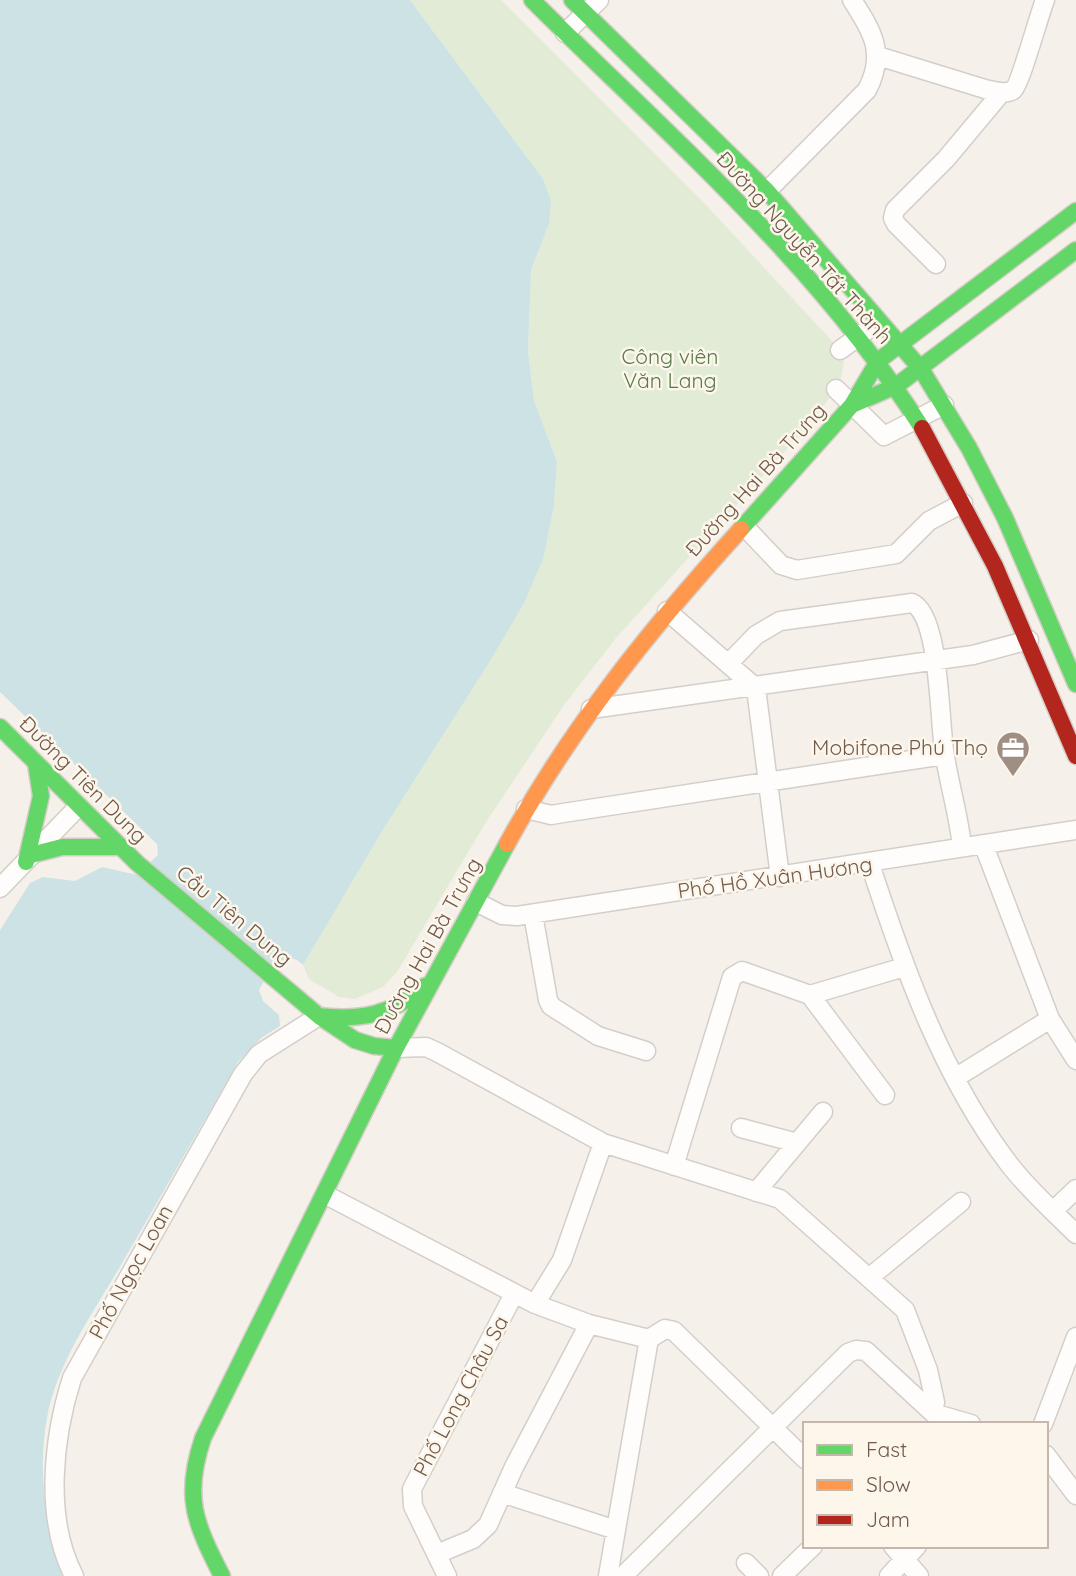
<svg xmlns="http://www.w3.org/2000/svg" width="1076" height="1576" font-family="Quicksand,sans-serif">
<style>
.green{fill:#e2ebd6}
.water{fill:#cce2e4}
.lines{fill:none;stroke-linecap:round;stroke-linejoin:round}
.street-casing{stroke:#d4cec9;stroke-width:21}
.fast-casing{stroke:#d4cdc6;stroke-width:19}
.slow-casing{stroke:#d4cdc6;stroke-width:19}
.jam-casing{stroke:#d4cdc6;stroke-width:19}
.street{stroke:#fefdfc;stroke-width:18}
.fast{stroke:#63d668;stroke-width:16}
.slow{stroke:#ff974d;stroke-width:16}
.jam{stroke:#b3261e;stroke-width:16}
.labels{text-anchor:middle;stroke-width:5;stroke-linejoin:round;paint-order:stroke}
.street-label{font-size:21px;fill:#71594d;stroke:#fdf6eb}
.park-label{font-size:21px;fill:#577b49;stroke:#fdf6eb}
.poi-label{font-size:21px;fill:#71594d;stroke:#fdf6eb;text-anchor:end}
</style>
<rect width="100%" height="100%" fill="#f5f1ea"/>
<path class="green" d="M410 0H501L707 206 845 355 840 385 804 430 616 638 564 705 486 822 397 972 383 987 355 999 339 997 309 979 303 965 384 828 487 666 544 556 554 505 557 462 534 400 528 352 531 270 549 224 543 179Z"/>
<path class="water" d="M0 0H410L543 179 551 201 549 224 531 270 528 352 534 400 557 462 554 505 544 556 524 603 487 666 384 828 303 965C284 945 268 974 259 990L263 1001 279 1015 280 1026 261 1038 238 1062C199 1130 160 1197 121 1265 93 1313 57 1363 47 1418 37 1473 46 1524 62 1576H0V930L30 883 43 877 75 881 102 867 137 875 158 855 157 844 0 692Z"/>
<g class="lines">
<g class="street-casing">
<path id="street" d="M565 33 599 0
M878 56 985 89C994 91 1005 95 1013 90 1020 85 1039 15 1045 0
M767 191 867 90C886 54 873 32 852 0
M936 264 896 224 893 218 895 210 946 159 1002 92
M840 350 866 331
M836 389 884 436 944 405
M744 526 781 565 797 570 896 554 929 521 963 503
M667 611 756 688 780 877
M728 664 756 635 780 621 912 603C941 615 939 727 945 757 950 787 959 817 962 847
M591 709 973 655 1029 640
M526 809 551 815 563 813 944 755
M984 846 1050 1019 1076 1060
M870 864C904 968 942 1076 1009 1164 1028 1189 1053 1211 1076 1234
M0 888 78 807
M476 902 502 915 517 916 1076 830
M533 914 548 1000 551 1006 598 1036 646 1051
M810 995 885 1095
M396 1048 426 1047 437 1052 603 1143 780 1199 905 1310 928 1370 935 1402 933 1413
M955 1078 1050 1019
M741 1128 797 1143
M674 1166 732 977 742 971 810 995 904 967
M756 1192 823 1112
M326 1195 535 1304 589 1324 649 1339 665 1329 674 1331 805 1459
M1053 1211 1076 1189
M870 1277 961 1202
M535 1304 562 1260 603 1143
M1043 1424 1076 1337
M1046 1455 1076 1495
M502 1493 616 1530
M893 1546 919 1576
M437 1554 473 1539 488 1525 514 1467 589 1324
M746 1563 759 1576
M74 1576C44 1518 53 1438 72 1378L243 1074 259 1054 319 1016
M447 1576 413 1506 412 1489 514 1294
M608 1576 649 1339
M623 1576 848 1353 856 1350 866 1351 933 1413 971 1424
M782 1576 813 1546
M889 1576 917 1546"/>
</g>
<g class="fast-casing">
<path id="fast" d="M532 0C669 136 818 264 922 428
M572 0 767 191 921 369 969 448 1005 518 1076 684
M852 405 896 386 1076 250
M741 529 852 405 878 361 1076 211
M0 727 137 863 319 1016 355 1040 374 1046 396 1048
M31 855 62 847H120
M26 862 41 796 36 764
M319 1016C360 1021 394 1014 425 986
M222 1576C195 1523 183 1497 203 1438L396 1048 507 844"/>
</g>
<g class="slow-casing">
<path id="slow" d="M507 844C571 727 652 627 741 529"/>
</g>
<g class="jam-casing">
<path id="jam" d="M922 428 995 566 1076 756"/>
</g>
<use href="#street" class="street"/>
<use href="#fast" class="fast"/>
<use href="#slow" class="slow"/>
<use href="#jam" class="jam"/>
</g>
<defs>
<g id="office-pin" transform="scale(1.75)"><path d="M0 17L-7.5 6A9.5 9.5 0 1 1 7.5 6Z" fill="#9f8e84" stroke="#fdf6eb"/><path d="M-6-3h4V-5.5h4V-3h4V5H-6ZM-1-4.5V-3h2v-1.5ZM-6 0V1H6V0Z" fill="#fff"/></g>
</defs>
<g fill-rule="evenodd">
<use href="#office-pin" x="1013" y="748"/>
</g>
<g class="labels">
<g class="street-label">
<text transform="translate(804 248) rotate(48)" y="7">Đường Nguyễn Tất Thành</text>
<text transform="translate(756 480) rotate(-48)" y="7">Đường Hai Bà Trưng</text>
<text transform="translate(83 780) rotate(45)" y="7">Đường Tiên Dung</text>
<text transform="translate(775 878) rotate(-8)" y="7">Phố Hồ Xuân Hương</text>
<text transform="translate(234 916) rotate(40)" y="7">Cầu Tiên Dung</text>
<text transform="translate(428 946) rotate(-61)" y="7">Đường Hai Bà Trưng</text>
<text transform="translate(131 1272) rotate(-61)" y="7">Phố Ngọc Loan</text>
<text transform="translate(461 1396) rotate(-62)" y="7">Phố Long Châu Sa</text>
</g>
<g class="park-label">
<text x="670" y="364">Công viên<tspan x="670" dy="24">Văn Lang</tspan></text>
</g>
<g class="poi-label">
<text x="988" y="755">Mobifone Phú Thọ</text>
</g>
</g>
<rect x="803" y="1422" width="245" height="126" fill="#fdf6eb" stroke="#c5b7ac" stroke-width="2"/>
<rect x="817" y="1445" width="35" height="10" fill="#63d668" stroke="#c5b7ac" stroke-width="2"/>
<text x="866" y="1457" font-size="21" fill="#71594d">Fast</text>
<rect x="817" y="1480" width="35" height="10" fill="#ff974d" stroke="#c5b7ac" stroke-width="2"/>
<text x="866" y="1492" font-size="21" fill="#71594d">Slow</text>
<rect x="817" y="1515" width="35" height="10" fill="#b3261e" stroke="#c5b7ac" stroke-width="2"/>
<text x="866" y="1527" font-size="21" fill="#71594d">Jam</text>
</svg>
